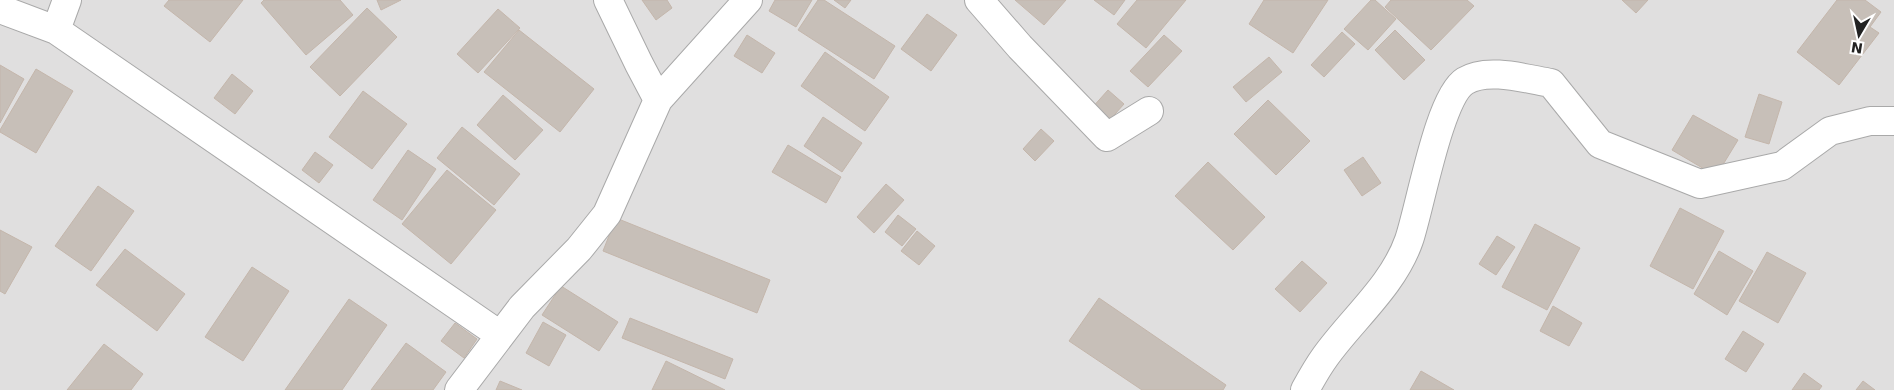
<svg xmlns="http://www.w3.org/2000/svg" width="1894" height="390" font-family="'DejaVu Sans',sans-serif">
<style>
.residential{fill:#e0dfdf}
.building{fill:#c7bfb8;stroke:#c4b6ab}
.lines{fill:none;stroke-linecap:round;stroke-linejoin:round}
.street-casing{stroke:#a9a9a9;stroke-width:30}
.street{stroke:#fff;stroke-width:28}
</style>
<rect width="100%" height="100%" fill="#f2efe9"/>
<path class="residential" d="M0 0H1894V390H0Z"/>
<path class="building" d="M169 0H243L210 42 164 6Z
M264 0H340L353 15 306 55 261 3Z
M377 0H401L381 10Z
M642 0H667L672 8 656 20Z
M775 0H812L796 27 769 11Z
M818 0H824L895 46 874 79 798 30Z
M834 0H851L845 8Z
M1015 0H1066L1044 25Z
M1094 0H1125L1114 15Z
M1137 0H1186L1146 48 1117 24Z
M1264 0H1328L1293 53 1249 24Z
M1371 0H1375L1396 19 1368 50 1344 29Z
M1391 0H1467L1474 6 1431 50 1385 7Z
M1622 0H1648L1636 13Z
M1837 0H1865L1881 12 1870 27 1879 33 1839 85 1797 52Z
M367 8 397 37 340 96 310 67Z
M498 9 520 28 478 73 457 54Z
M927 14 957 35 931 71 901 49Z
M519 30 594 89 560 132 484 72Z
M1395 30 1425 60 1404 80 1375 50Z
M1342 32 1355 44 1324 77 1311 65Z
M747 35 775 53 762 73 734 56Z
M1164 35 1182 51 1148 87 1130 71Z
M825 52 889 97 865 131 801 86Z
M1269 57 1282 72 1246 102 1233 87Z
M0 65 24 79 0 123Z
M36 69 73 91 36 153 0 132V130Z
M232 74 253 91 235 114 214 98Z
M1108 90 1124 104 1107 123 1091 109Z
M363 91 407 124 372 169 329 137Z
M1759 94 1782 102 1769 144 1745 137Z
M503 95 543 130 515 160 477 125Z
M1268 100 1310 141 1276 175 1234 134Z
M1693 115 1738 140 1716 176 1672 150Z
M823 117 862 143 842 172 804 146Z
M462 127 520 174 494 205 437 158Z
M1041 129 1054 141 1035 161 1023 149Z
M788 145 841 177 826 203 772 172Z
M408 150 436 169 402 220 373 200Z
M315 152 333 165 319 183 302 170Z
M1363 157 1381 183 1362 196 1344 170Z
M1208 162 1265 217 1233 250 1175 196Z
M447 170 496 210 451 264 402 224Z
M886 184 904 200 874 233 857 217Z
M98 186 134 211 91 271 55 246Z
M1680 208 1724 231 1693 289 1650 266Z
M898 215 916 229 902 246 885 232Z
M616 218 770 280 757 313 603 251Z
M1535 224 1580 248 1547 310 1502 287Z
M0 230 32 247 5 294 0 291Z
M917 231 935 246 919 265 901 251Z
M1497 236 1515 247 1496 275 1479 264Z
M125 249 185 294 157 331 96 285Z
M1719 251 1753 271 1727 315 1694 294Z
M1767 252 1806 273 1778 323 1739 301Z
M1302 261 1327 283 1300 312 1275 289Z
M252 267 289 291 243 361 205 337Z
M561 286 618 322 599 351 542 315Z
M1099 298 1226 385 1223 390H1142L1069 341Z
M349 299 387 325 342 390H285Z
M1553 306 1582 323 1569 346 1540 331Z
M630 318 733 359 725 379 622 338Z
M543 322 566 335 549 366 526 353Z
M455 323 477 339 464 358 441 341Z
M1743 331 1764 344 1746 372 1725 359Z
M406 343 446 372 433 390H371Z
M104 344 143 374 131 390H67Z
M666 361 725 390H652Z
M1421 371 1454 390H1410Z
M1804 373 1822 386 1819 390H1792Z
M500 381 522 390H496Z
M1863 381 1875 390H1856Z"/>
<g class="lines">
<g class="street-casing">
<path id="street" d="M608 0 639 64 658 100
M979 0 1020 47 1107 137 1149 111
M0 9 56 30 67 0
M56 30 500 335
M459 390 522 307 579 249 607 214 658 100 748 0
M1305 390C1311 379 1317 368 1325 357 1352 319 1393 286 1409 240 1420 208 1439 97 1465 81 1487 67 1527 79 1551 83L1600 144 1700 184 1782 166 1830 131 1870 121H1894"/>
</g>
<use href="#street" class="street"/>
</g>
<g transform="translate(1859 35) rotate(189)" stroke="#ffffff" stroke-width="4" paint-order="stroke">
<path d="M0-4L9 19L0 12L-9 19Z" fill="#222222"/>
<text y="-8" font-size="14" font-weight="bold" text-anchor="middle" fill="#222222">N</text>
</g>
</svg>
